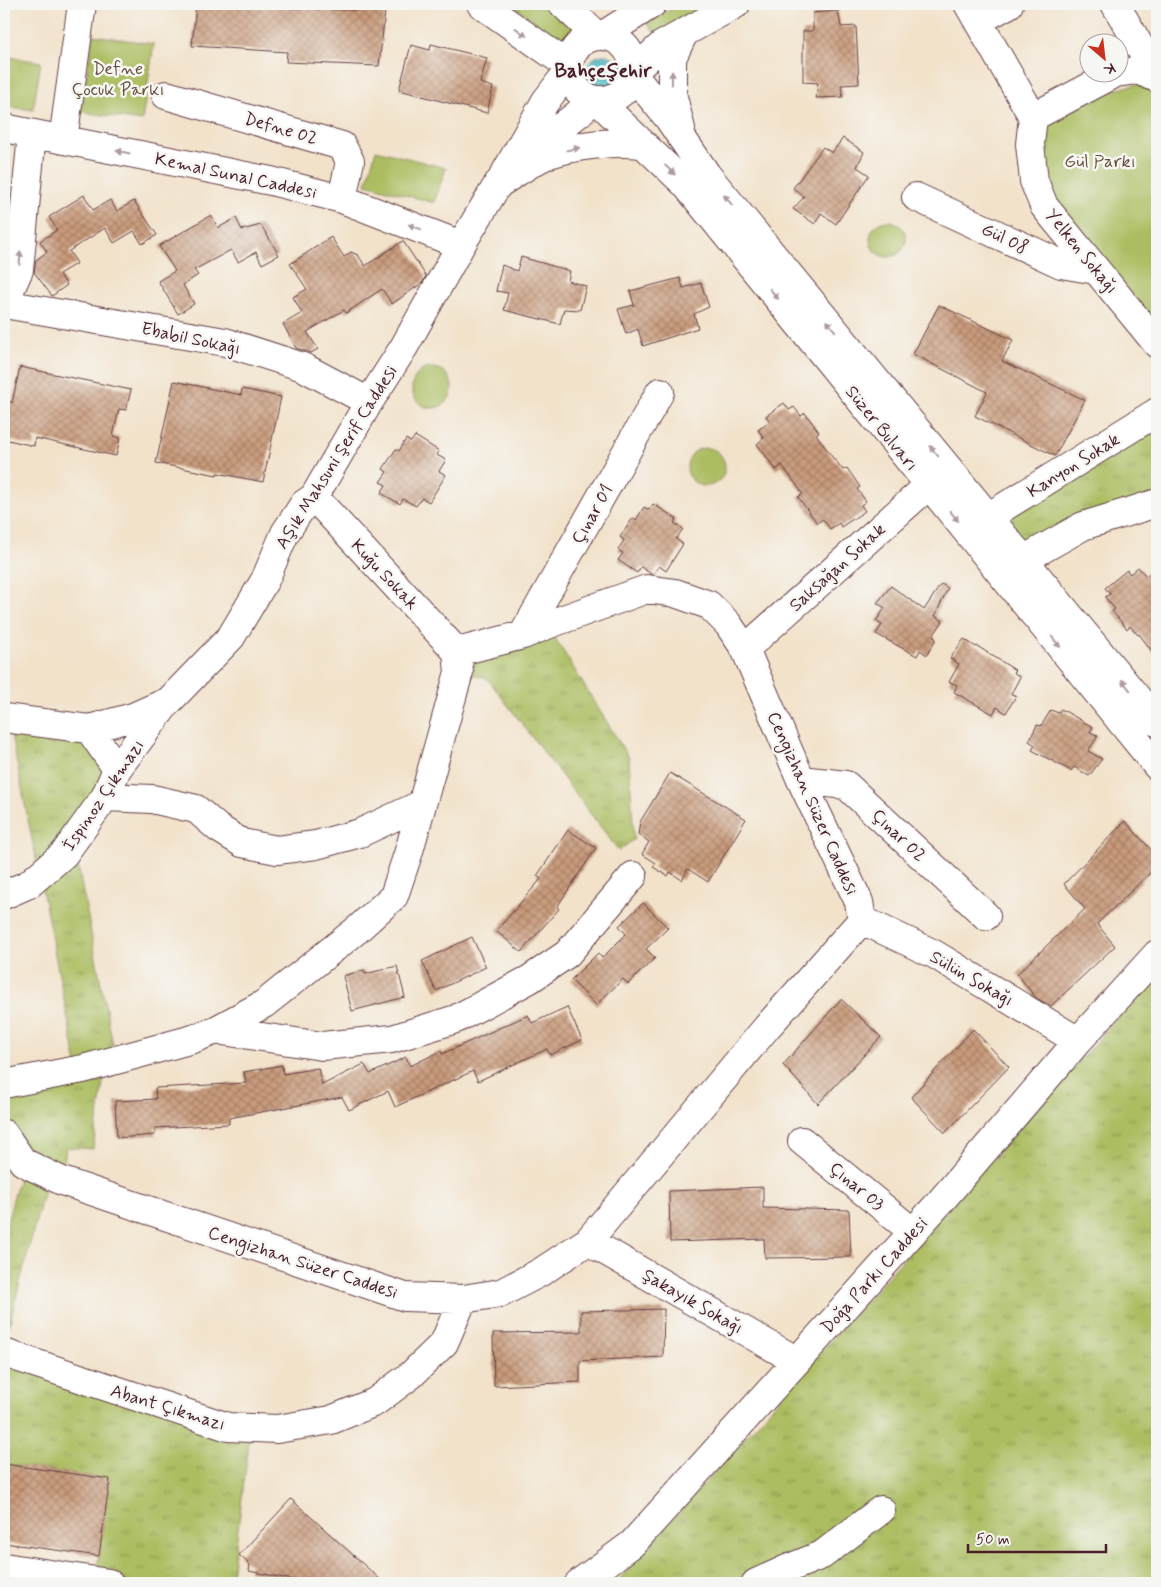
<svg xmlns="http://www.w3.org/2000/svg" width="1161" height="1587" font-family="Mynerve,sans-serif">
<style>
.grass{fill:url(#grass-tufts);stroke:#7a6e46}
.park{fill:#abbd60;stroke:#7a6e46}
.water{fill:url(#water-rules);stroke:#4e6f7a}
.building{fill:url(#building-cross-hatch)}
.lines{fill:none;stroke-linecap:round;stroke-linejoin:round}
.minor-casing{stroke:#633c43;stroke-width:30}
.major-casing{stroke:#633c43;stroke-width:30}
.minor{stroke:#fff;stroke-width:28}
.major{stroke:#fff;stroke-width:28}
.oneway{fill:#ae9aa0}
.labels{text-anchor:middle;stroke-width:5;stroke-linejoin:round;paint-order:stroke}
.park-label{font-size:18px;fill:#674e3b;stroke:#f6f6f2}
.street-label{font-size:18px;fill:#4a1f2b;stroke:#f6f6f2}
.quarter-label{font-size:20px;font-weight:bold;fill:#4a1f2b;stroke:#f6f6f2}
</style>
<defs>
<pattern id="grass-tufts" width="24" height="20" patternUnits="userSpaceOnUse" patternTransform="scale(1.25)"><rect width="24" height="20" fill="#abbd60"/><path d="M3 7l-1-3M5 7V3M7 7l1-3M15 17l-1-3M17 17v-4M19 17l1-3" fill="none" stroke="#8d994f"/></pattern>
<pattern id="water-rules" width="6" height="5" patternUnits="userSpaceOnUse" patternTransform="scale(1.25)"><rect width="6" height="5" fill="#51bfc9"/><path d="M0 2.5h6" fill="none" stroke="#459ba3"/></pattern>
<pattern id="building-cross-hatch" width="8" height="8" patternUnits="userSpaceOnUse" patternTransform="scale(1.25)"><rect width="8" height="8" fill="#c99b7c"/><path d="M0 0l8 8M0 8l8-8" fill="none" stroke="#a57e66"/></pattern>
</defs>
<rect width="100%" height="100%" fill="#f6f6f2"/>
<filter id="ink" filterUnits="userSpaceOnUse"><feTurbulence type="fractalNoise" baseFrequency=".02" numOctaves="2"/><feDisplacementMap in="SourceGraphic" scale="10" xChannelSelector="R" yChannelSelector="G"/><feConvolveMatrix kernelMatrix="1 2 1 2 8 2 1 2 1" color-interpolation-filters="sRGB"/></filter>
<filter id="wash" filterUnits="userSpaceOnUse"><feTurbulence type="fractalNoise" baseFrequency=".0096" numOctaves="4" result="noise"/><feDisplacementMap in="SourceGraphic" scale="20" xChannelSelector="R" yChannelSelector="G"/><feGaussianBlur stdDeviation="1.12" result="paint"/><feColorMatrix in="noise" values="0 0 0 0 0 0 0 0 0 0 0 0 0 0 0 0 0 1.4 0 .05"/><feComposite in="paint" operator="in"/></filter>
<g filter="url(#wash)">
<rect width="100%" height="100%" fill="#f2e2ca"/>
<path class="grass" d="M507 4H541L550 8 588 32 567 50 523 12Z
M681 4H702L660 39 646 22Z
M1157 412V503L1023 560 988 517Z
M547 625 629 758 634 839 619 851 487 678 459 672 457 652Z
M8 719 89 729 117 769 73 841 116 1060 104 1076 93 1149 66 1147 62 1181 48 1175 4 1344V1234L23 1162 4 1134V1084L78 1070Z
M1157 975V1583H616L1104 1033Z
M4 1353 251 1428 231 1583H109L95 1581 110 1479 4 1464Z"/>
<path class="park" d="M93 35 154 44 142 121 81 112Z
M4 56 41 62 33 110 4 106Z
M1142 83 1157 94V326L1045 191 1042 153 1049 123 1110 91Z
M376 150 446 168 434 203 366 184Z
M870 239a18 18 0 1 1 36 0a18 18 0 1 1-36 0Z
M412 388a20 20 0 1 1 40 0a20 20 0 1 1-40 0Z
M687 467a19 19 0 1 1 38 0a19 19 0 1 1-38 0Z"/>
<path class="water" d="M586 73a18 18 0 1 1 36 0a18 18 0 1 1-36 0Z"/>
<g id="blocks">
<path class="building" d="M196 4H282L281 8 385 11 379 66 286 62 287 52 192 46Z
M838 11 841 27 856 26 859 84 841 85 843 97 816 98 818 83 803 82V31H813V13Z
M431 44 487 58 480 83 493 87 487 113 399 90 411 45 430 50Z
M843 138 864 152 857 167 869 175 836 224 821 213 815 224 793 209 804 197 793 188 823 147 832 153Z
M84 195 93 210 110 200 117 211 134 201 157 235 142 244 134 231 114 243 105 228 69 251 77 263 59 274 67 285 52 296 34 272 36 260 47 252 40 241 57 230 49 217Z
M211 215 218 228 236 218 242 230 261 225 279 255 262 264 256 252 238 262 231 250 194 270 198 275 183 285 194 304 178 314 158 281 175 271 159 246Z
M331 237 344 257 351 252 358 255 365 266 403 241 426 276 422 283 392 304 382 289 346 313 344 310 307 332 318 349 311 353 296 348 283 324 302 313 293 297 307 289 290 264Z
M521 257 570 271 568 281 586 286 580 310 564 309 560 324 504 310 508 293 496 291 502 265 517 271Z
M680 278 683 288 701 283 709 307 694 314 698 328 643 346 638 329 626 334 618 309 634 305 630 291Z
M939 305 1013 340 1002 361 1085 400 1055 456 975 416 987 392 913 354Z
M20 367 131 390 126 410 119 409 113 436 120 438 116 456 35 438 34 446 4 439V396L12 403Z
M174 381 241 395 242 389 281 397 263 482 217 473V475L156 463Z
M784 403 789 410 794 407 801 416 805 413 819 432 816 434 835 461H836L843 470 847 468 860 487 857 489 866 501 861 505 865 511 841 527 839 523 830 529 823 519 817 523 798 497 803 494 782 465 776 470 757 444 764 438 758 430 770 421 766 416Z
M415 436 439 451 437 455 446 460 439 471 446 475 429 502 422 498 416 506 403 499 400 504 381 493 386 485 380 482 387 472 383 469 396 449 399 451 406 439 411 442Z
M653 504 677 519 674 523 683 529 676 539 683 544 666 571 659 566 653 574H651L641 567 637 573 618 560 623 553 618 550 624 540 620 537 633 518 636 520 644 507 649 510Z
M1138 567 1146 576 1157 567V658L1139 634 1138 635 1130 626 1127 629 1112 611 1115 609 1105 597 1110 594 1105 588 1127 570 1130 574Z
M941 584 948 588 935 616 943 621 933 636 936 639 927 655 920 650 917 656 876 634 882 625 876 621 885 608 877 603 891 586 924 610Z
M964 639 976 647 977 646 1015 670 1013 672 1020 677 1011 694 1016 696 1006 713 997 707 993 714 954 692 957 685 949 682 959 664 950 658Z
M1061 709 1093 727 1090 732 1098 736 1088 751 1102 759 1089 776 1074 767 1071 771 1032 750 1035 745 1029 741 1037 725 1041 726 1051 710 1058 713Z
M670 773 746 819 708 882 688 869 682 880 670 872 668 876 653 867 656 863 642 854 649 842 638 834 640 822Z
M1125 821 1157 856V866L1097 924 1115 946 1051 1006 1036 998 1017 974 1085 909 1064 884Z
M568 830 596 848 557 907 559 909 521 952 496 931 541 879 537 876Z
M643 903 668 928 646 949 655 958 628 984 623 979 596 1005 571 980 598 953 602 958 626 934 619 926Z
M472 937 486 967 436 991 422 961Z
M397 966 405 997 352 1011 343 976 364 970 365 974Z
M841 999 881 1037 818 1104 783 1065Z
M567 1007 582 1040 550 1055 547 1049 478 1081 473 1071 395 1107 388 1091 349 1110 342 1097 229 1118V1124L155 1128V1135L117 1138 115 1101 156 1099 155 1088 246 1083 244 1072 282 1065 283 1074 318 1068 322 1085 364 1064 370 1074 406 1057 410 1066 441 1051 442 1054 528 1015 532 1023Z
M973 1029 1009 1067 945 1133 911 1097Z
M763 1187V1208L849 1210 851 1257 765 1258 764 1239 670 1242 669 1191Z
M664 1309 663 1357 580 1361V1382L494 1386 493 1333 581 1332V1311Z
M4 1464 110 1479 99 1556 4 1543Z
M291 1499 384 1583H308L249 1571 250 1565 239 1555Z"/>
</g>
</g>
<g filter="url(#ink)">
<use href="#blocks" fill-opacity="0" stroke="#633c43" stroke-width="1"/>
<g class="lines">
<g class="minor-casing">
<path id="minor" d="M968 4 1033 117
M1115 4C1125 22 1149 57 1151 76
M978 21 1009 4
M166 95 342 146 350 161 342 199
M1033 117 1030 144 1034 181 1044 206 1157 344
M1033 117 1116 73 1137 70 1157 78
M4 128 271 181 342 199 461 245
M63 140 82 4
M916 197 1061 264 1096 270
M4 303 19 270 32 134
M4 304 225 342 303 367 369 402
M314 497 457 652
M988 517 1157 412
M1023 560 1083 526 1157 503
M523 635 660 392
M745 649 929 485
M4 718 89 729 133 717 169 701 231 637 265 580 285 533 304 504 314 497 369 402 404 347 461 245 498 184
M89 729 117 769
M801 780 846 785 986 916
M105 797 152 799 196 809 218 828 242 843 277 850 316 845 360 833 422 804
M4 895 29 884 64 854 105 797 117 769 166 704
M862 920 934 954 1078 1041
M216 1030 322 1046 392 1039 456 1019 530 979 567 954 633 876
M4 1084 83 1069 193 1039 216 1030 264 1004 358 929 394 896 409 851 459 672 457 652
M4 1134 23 1162 62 1181 405 1297 463 1299 501 1293 541 1272 588 1241 767 1027 862 920 859 902 801 780 745 649 728 624 709 605 675 593 647 589 547 625 523 635 457 652
M802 1141 913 1232
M588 1241 797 1361
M4 1353 228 1427 277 1429 331 1420 375 1402 411 1375 444 1343 463 1299
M4 1567 109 1583
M579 1583 632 1544 940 1202 1078 1041 1157 954
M756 1583 787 1569 822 1555 881 1510"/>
</g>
<g class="major-casing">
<path id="major" d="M481 4 569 66
M563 4 597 36
M569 68a32 32 0 1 1 64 0a32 32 0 1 1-64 0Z
M602 36 652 4
M634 71 662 45 736 4
M633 75 669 119 707 175 1157 722
M597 100 686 185 1157 766
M681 129 672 93V58L684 33
M525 159 556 131 579 113 593 99
M498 184C512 176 535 159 549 154 576 145 614 141 642 144
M499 184 545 102 569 70"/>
</g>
<use href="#minor" class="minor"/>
<use href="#major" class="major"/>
</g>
<defs><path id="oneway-solid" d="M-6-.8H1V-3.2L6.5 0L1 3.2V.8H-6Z" transform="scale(1.25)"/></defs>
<g class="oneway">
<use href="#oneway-solid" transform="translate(521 32) rotate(36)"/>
<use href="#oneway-solid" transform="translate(672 78) rotate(-89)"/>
<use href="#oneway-solid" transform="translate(573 149) rotate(-11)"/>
<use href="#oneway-solid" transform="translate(123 152) rotate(-169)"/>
<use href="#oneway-solid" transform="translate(670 170) rotate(43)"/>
<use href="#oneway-solid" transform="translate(728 200) rotate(-129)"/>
<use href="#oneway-solid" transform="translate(415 227) rotate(-159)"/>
<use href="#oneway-solid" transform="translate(20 258) rotate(-85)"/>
<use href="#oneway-solid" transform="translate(774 294) rotate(51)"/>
<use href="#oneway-solid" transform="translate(831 326) rotate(-129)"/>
<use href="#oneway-solid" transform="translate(934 451) rotate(-129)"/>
<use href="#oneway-solid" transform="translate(954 516) rotate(51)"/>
<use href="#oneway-solid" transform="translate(1056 642) rotate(51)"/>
<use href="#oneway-solid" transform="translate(1126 685) rotate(-129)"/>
</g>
</g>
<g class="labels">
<g class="park-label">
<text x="118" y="74">Defne<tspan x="118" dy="21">Çocuk Parkı</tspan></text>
<text x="1100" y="167">Gül Parkı</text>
</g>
<g class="street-label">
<text transform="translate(281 128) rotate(16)" y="6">Defne 02</text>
<text transform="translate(236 175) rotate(12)" y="6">Kemal Sunal Caddesi</text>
<text transform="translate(1005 238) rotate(25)" y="6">Gül 08</text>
<text transform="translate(1082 251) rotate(51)" y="6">Yelken Sokağı</text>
<text transform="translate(191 338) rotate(12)" y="6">Ebabil Sokağı</text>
<text transform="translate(882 428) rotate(51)" y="6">Süzer Bulvarı</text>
<text transform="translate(336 457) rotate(-58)" y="6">Aşık Mahsuni Şerif Caddesi</text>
<text transform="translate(1073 465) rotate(-32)" y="6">Kanyon Sokak</text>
<text transform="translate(592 514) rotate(-61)" y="6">Çınar 01</text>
<text transform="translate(837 567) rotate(-42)" y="6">Saksağan Sokak</text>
<text transform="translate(385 574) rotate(47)" y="6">Kuğu Sokak</text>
<text transform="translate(103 795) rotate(-56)" y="6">İspinoz Çıkmazı</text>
<text transform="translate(813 803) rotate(66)" y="6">Cengizhan Süzer Caddesi</text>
<text transform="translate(899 835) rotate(43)" y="6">Çınar 02</text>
<text transform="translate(972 978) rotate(30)" y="6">Sülün Sokağı</text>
<text transform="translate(857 1186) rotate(39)" y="6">Çınar 03</text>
<text transform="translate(303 1262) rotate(18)" y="6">Cengizhan Süzer Caddesi</text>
<text transform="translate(874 1275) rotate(-48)" y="6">Doğa Parkı Caddesi</text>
<text transform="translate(693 1301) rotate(30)" y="6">Şakayık Sokağı</text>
<text transform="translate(168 1407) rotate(17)" y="6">Abant Çıkmazı</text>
</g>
<g class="quarter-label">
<text x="603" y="77">Bahçeşehir</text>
</g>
</g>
<rect width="1161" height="1587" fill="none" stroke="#f6f6f2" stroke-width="20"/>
<g transform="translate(1104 58) rotate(152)"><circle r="24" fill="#f6f6f2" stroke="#b1a0a2"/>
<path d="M0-4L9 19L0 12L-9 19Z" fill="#c8321e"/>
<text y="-8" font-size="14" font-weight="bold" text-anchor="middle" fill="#4a1f2b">K</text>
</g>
<path d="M968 1544v8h138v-8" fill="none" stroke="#4a1f2b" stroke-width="2.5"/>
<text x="976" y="1544" font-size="15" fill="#4a1f2b" stroke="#f6f6f2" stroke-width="4" paint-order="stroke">50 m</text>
</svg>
